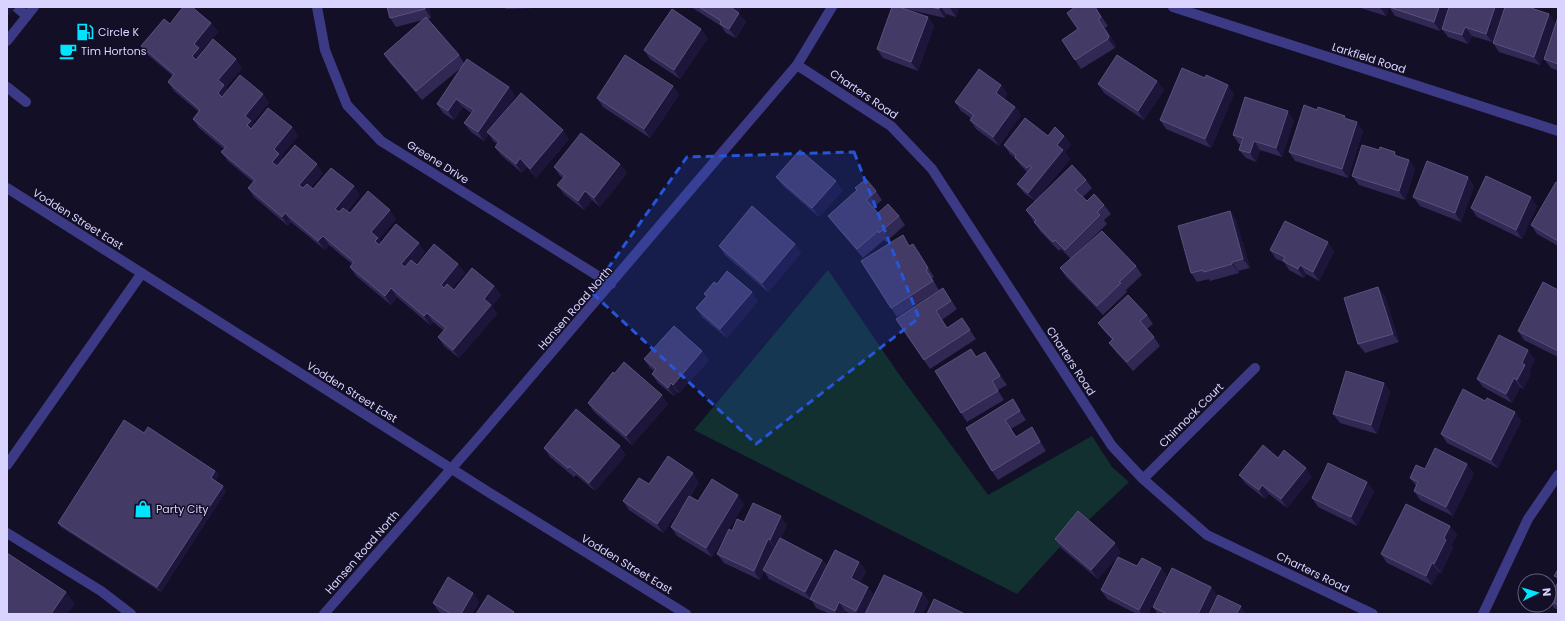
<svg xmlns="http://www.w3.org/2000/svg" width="1565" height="621" font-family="Poppins,sans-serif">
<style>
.green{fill:#12302f}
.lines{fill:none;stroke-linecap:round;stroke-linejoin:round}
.minor{stroke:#3d3a85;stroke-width:10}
.wall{fill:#312854}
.shaded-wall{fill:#1d163a}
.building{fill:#433a66;stroke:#5a527e}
.marked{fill:#2655da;fill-opacity:0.2;stroke:#2655da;stroke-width:3;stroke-dasharray:8 5;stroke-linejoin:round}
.labels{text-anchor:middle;stroke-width:3;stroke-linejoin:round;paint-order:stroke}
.poi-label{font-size:11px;fill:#d9d4ff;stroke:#130f26;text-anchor:start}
.street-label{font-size:11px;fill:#d9d4ff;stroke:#130f26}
</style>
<rect width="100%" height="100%" fill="#130f26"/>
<path class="green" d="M828 270 898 373 988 495 1092 436 1112 467 1129 482 1059 548 1017 594 694 430Z"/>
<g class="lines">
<path class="minor" d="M16 7 27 16
M317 7 325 50 347 105 381 141 611 284
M1173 7 1558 131
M7 41 34 7
M797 65 891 126 932 169 1112 446 1143 479 1207 535 1373 614
M7 87 26 102
M7 188 493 495 686 614
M7 465 142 273
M1143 479 1255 368
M7 533 101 591 131 614
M324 614 480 436 797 65 832 7
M1483 614 1528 519 1558 475"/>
</g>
<path class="wall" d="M387 7H429L431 18 427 19 459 55 464 63 509 87 515 96 503 114 569 139 536 178 527 167 522 173 501 155 495 147 497 144 493 141 489 134 484 141 471 132 464 123 471 113 463 107 454 120 443 113 437 104 462 67 422 100 390 63 384 54 423 20 396 27 390 18Z
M505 7H535V8L506 9Z
M691 7H742L738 13 746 22 736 38 726 33 721 26Z
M892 7H959L956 17 946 14 945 18 901 8 928 17 934 26 918 71 883 58 877 49Z
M1095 7 1108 26 1105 28 1116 45 1115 48 1081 69 1062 40 1078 29Z
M1357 7H1448L1440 31 1395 16 1389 7 1386 16Z
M1449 7H1504L1492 42 1472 36 1468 44 1448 37 1442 29Z
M1549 14 1555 23 1540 65 1499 52 1493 43Z
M1558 17V71L1551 68 1544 59Z
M211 23 218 32 201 51 202 52 242 68 226 87 228 90 263 94 269 103 252 123 254 125 292 127 298 136 281 156 283 159 323 173 311 187 313 189 360 195 347 211 350 213 396 219 379 239 381 242 425 252 416 263 417 265 458 264 465 273 452 288 454 290 494 286 501 295 492 306 497 314 459 358 444 346 438 337 444 331 433 322 430 325 397 297 391 305 356 276 350 267 352 264 329 245 325 250 291 222 288 226 254 197 248 188 253 182 228 161 221 152 224 149 199 128 193 119 199 112 174 91 168 82 173 76 148 55 141 46Z
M708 38 680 79 650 59 644 50Z
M1205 78 1234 94 1211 148 1166 129 1160 120Z
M1157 81 1164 90 1144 120 1104 93 1098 84Z
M1001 85 1007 94 1004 99 1015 107 1021 115 999 146 976 129 970 120 971 118 961 111 955 102Z
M673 86 679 95 650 138 603 107 597 98Z
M1348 119 1363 131 1348 178 1295 161 1289 152Z
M1294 120 1282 157 1260 150 1256 162 1246 158 1239 150 1241 144H1239L1233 135Z
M1048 136H1064L1071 145 1065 152 1070 159 1035 201 1024 193 1017 184 1027 172 1021 166 1015 158 1010 154 1004 145Z
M1398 156 1409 160 1415 169 1405 200 1359 185 1352 176Z
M620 164 627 173 600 207 592 200 584 210 564 194 557 185 563 178 560 176 554 167Z
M776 177 843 190 819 217 783 186Z
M1468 177 1474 186 1461 222 1420 206 1413 197Z
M1086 180 1092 188 1083 197 1087 201 1104 205 1111 214 1104 220 1107 224 1074 256 1136 266 1142 275 1126 290 1127 292 1103 315 1066 277 1060 268 1071 259 1061 249 1059 251 1040 231 1026 210Z
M1558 183V246L1537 234 1531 225Z
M855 188 876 191 882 200 873 208 878 213 899 216 905 225 886 242 884 240 863 258 834 224 828 216 857 190Z
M1537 206 1522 239 1477 217 1471 208Z
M1230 211 1236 220 1250 268 1238 271 1239 273 1210 281 1209 279 1197 282 1191 273Z
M795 244 801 253 768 292 725 255 719 246Z
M910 246 919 252 934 277 932 278 939 290 897 317 891 308Z
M1270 250 1334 251 1319 281 1306 274 1304 278 1289 270 1284 262 1276 259Z
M717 284 752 292 758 301 727 338 702 317 696 308 706 297 704 294Z
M943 288 957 309 942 320 948 328 962 318 976 339 930 369 896 319Z
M1558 290V357L1524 340 1518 331Z
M1385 296 1399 342 1365 353 1358 344Z
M1147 315 1153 324 1147 329 1154 337 1160 346 1133 371 1116 352 1109 343 1112 340 1104 331 1098 323Z
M976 357 991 360 1007 385 998 390 1004 400 967 422 961 413Z
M644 359 709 360 679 393 677 392 674 396 658 383 652 374 654 371 650 368Z
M1535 359 1529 371 1531 374 1523 389 1520 387 1512 403 1483 387 1477 379Z
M614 374 668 404 632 445 594 412 588 403Z
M1384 383 1390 392 1377 434 1340 423 1333 414Z
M1013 399 1026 420 1011 429 1016 437 1038 436 1046 451 998 480 992 471 966 428Z
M1485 401 1515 412 1521 421 1498 468 1447 443 1441 434Z
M144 433 215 471 219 475 215 481 226 491 161 592 61 527 58 523Z
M544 448 626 455 595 491 576 475 574 477 550 457Z
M1425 469 1474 473 1453 516 1420 500 1414 491 1416 486 1410 478Z
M1239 475 1312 477 1287 508 1269 494 1265 499 1245 483Z
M699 482 690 496 698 501 744 504 712 557 677 536 671 527 687 499 663 533 629 510 623 501 649 484Z
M1367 482 1374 491 1357 526 1318 507 1312 498Z
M744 522 787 525 781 538 822 560 827 566 859 562 866 571 860 583 874 596 922 593 929 602 865 614H851L845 611 844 614H830L816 608 812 601 769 579 764 571 760 580 724 563 717 554 732 531Z
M1450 526 1457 535 1451 546 1453 548 1441 573 1439 572 1432 585 1387 563 1381 554Z
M1055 539 1121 552 1098 579 1061 548Z
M1137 566 1161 568 1167 577 1148 614H1137L1107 599 1101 590Z
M1558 582V610L1554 608 1549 600V598Z
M473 593 479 602 472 614H442L439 612 433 603Z
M1218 596 1209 614H1158L1153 607Z"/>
<path class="shaded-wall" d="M9 7H16L7 17V9Z
M425 7H429L431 18 425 9Z
M730 7H742L736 16Z
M939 7H941L946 14 945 18 939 9Z
M950 7H959L956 17 950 8Z
M1380 7H1389L1386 16Z
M1439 7H1448L1440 31 1434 22Z
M1495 7H1504L1492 42 1486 34Z
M739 13 746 22 736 38 729 29Z
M1549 14 1555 23 1540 65 1534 57Z
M928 17 934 26 918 71 911 62Z
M1098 19 1116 45 1115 48 1108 39Z
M211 23 218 32 201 51 205 57 198 65 192 56 194 44Z
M1465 27 1472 36 1468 44 1462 35Z
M701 29 708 38 680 79 674 70Z
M236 59 242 68 226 87 231 94 224 102 218 93V80Z
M1157 81 1164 90 1144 120 1138 111Z
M1001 85 1007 94 1002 101 996 93Z
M1228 85 1234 94 1211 148 1205 139Z
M673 86 679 95 650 138 644 129Z
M509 87 515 96 489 134 487 132 489 134 484 141 478 132Z
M263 94 269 103 252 123 257 130 253 134 247 125 245 116Z
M456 99 463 107 454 120 448 111Z
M1015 107 1021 115 999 146 993 137Z
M1288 111 1294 120 1282 157 1276 148Z
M1357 122 1363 131 1348 178 1342 169Z
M292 127 298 136 281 156 285 163 278 171 272 162 274 149Z
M563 130 569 139 536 178 530 169Z
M1064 136 1071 145 1065 152 1070 159 1035 201 1028 193 1057 145Z
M1254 141 1260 150 1256 162 1250 153Z
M1395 152 1401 161 1394 155Z
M520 158 527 167 522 173 516 164Z
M1409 160 1415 169 1405 200 1399 191Z
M317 164 323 173 305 194 299 185Z
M620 164 627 173 600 207 594 198Z
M1468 177 1474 186 1461 222 1455 213Z
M836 181 843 190 819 217 812 208Z
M354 186 360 195 341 217 335 209Z
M585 191 592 200 584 210 578 201Z
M1531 197 1537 206 1522 239 1516 230Z
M390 210 396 219 379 239 384 247 381 250 375 241 371 232Z
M1230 211 1236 220 1250 268 1243 259Z
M285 213 291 222 288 226 282 217Z
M323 236 329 245 325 250 318 241Z
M1328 242 1334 251 1319 281 1313 272Z
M419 243 425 252 407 273 401 264Z
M795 244 801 253 768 292 762 283Z
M913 244 919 252 934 277 928 268Z
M1232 262 1238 271 1239 273 1232 264Z
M458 264 465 273 447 294 441 285Z
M1300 265 1306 274 1304 278 1298 269Z
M494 286 501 295 492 306 497 314 459 358 453 350 484 299Z
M1378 287 1385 296 1399 342 1393 334Z
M391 288 397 297 391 305 385 296Z
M752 292 758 301 727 338 720 329Z
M427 313 433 322 430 325 424 316Z
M1528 350 1535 359 1529 371 1531 374 1523 389 1517 380 1522 363Z
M702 351 709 360 679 393 673 385Z
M985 352 991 360 1007 385 1000 376Z
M1514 378 1520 387 1512 403 1506 394Z
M992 381 998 390 1004 400 998 391Z
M671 383 677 392 674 396 668 388Z
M1384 383 1390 392 1377 434 1371 425Z
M662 395 668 404 632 445 626 436Z
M1013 399 1019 408 1026 420 1020 411Z
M1515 412 1521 421 1498 468 1491 460Z
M1032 427 1038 436 1046 451 1040 442Z
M620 446 626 455 595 491 589 483Z
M1467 464 1474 473 1453 516 1446 507Z
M1306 468 1312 477 1287 508 1281 499Z
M215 471 219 475 214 483 211 478Z
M693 473 699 482 663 533 657 524Z
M1367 482 1374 491 1357 526 1351 517Z
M1262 485 1269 494 1265 499 1259 490Z
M223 486 226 491 161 592 157 587Z
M738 495 744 504 712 557 706 548Z
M781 516 787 525 776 549 770 540Z
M1450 526 1457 535 1451 546 1453 548 1441 573 1434 564 1444 538Z
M768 539 775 548 763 570 764 571 760 580 754 571Z
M1115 543 1121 552 1098 579 1091 570Z
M822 560 828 568 810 599 812 601 805 592Z
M859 562 866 571 858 587 851 578Z
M1432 563 1439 572 1432 585 1426 576Z
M1161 568 1167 577 1148 614H1142L1139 610Z
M868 587 875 596 865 614H858L856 611Z
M1211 587 1218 596 1209 614H1198Z
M66 592 75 604 68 614H51Z
M473 593 479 602 472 614H461Z
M922 593 929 602 923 614H913Z
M839 602 845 611 844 614H837L835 611Z
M1241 606 1246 614H1238L1237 613Z"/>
<path class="building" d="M183 7H192L211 23 194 44 199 48 192 56 196 60 213 39 236 59 218 80 224 85 218 93 222 97 240 75 263 94 245 116 251 121 247 125 251 129 268 108 292 127 274 149 279 154 272 162 277 166 295 145 317 164 299 185 303 188 307 184 313 189 331 168 354 186 335 209 339 212 343 208 350 213 368 191 390 210 371 232 378 238 375 241 379 245 396 224 419 243 401 264 405 267 411 260 417 265 434 244 458 264 441 285 444 288 447 284 454 290 472 268 494 286 484 299 491 305 453 350 438 337 446 328 427 313 424 316 391 288 385 296 350 267 354 262 323 236 318 241 285 213 282 217 248 188 255 180 221 152 226 147 193 119 200 110 168 82 174 74 141 46 164 19 170 24Z
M387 7H425V9L390 18Z
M699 7H730L739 13 729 29 720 24 721 21Z
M892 7H899L928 17 911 62 877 49Z
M931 7H939V9Z
M1075 7H1095L1101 17 1098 19 1109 36 1108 39 1075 60 1062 40 1078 29 1067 13Z
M1389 7H1439L1434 22Z
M1449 7H1495L1486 34 1465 27 1462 35 1442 29Z
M1505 7H1528L1549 14 1534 57 1493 43Z
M672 9 701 29 674 70 644 50Z
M426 17 459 55 416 91 384 54Z
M1558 17V64L1544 59Z
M625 55 673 86 644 129 597 98Z
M1117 55 1157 81 1138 111 1098 84Z
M467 59 509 87 478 132 464 123 474 110 456 99 448 111 437 104Z
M1182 68 1205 78 1206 75 1228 85 1205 139 1160 120Z
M979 69 1001 85 996 93 1015 107 993 137 970 120 974 115 955 102Z
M521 93 563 130 530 169 520 158 516 164 495 147 499 142 487 132Z
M1245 97 1288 111 1276 148 1254 141 1250 153 1239 150 1243 138 1233 135Z
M1304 105 1317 110 1318 107 1345 116 1344 118 1357 122 1342 169 1289 152Z
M1025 118 1048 136 1055 127 1064 136 1057 145 1063 150 1028 193 1017 184 1031 168 1030 165 1027 168 1015 158 1016 155 1004 145Z
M581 133 620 164 594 198 585 191 578 201 557 185 565 176 554 167Z
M1362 145 1379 150 1380 147 1395 152 1394 155 1409 160 1399 191 1352 176Z
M800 150 836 181 812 208 776 177Z
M1427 161 1468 177 1455 213 1413 197Z
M1072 165 1086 180 1075 190 1087 201 1094 194 1104 205 1097 212 1100 215 1065 250 1055 240 1053 242 1034 222 1036 220 1026 210Z
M1486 176 1531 197 1516 230 1471 208Z
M866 179 876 191 866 200 878 213 888 204 899 216 879 233 878 231 857 249 828 216 857 190 855 188Z
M1556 182 1558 183V241L1531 225Z
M752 206 795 244 762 283 719 246Z
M1230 211 1243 259 1232 262V264L1204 272 1203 270 1191 273 1178 226Z
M1285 221 1328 242 1313 272 1300 265 1298 269 1283 261 1285 257 1270 250Z
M1102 231 1136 266 1119 282 1121 283 1097 306 1060 268Z
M903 235 909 246 913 244 928 268 926 270 933 281 891 308 861 261Z
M727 271 752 292 720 329 696 308 707 296 704 294 714 282 717 284Z
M1543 282 1558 290V351L1518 331Z
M1378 287 1393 334 1358 344 1344 298Z
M943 288 951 301 936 311 947 328 962 318 970 330 924 360 896 319Z
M1128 295 1147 315 1140 321 1154 337 1127 362 1109 343 1113 339 1098 323Z
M674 326 702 351 673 385 671 383 668 388 652 374 656 369 644 359Z
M1499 335 1528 350 1522 363 1525 365 1517 380 1514 378 1506 394 1477 379Z
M971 349 976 357 985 352 1000 376 992 381 998 391 961 413 935 371Z
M624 362 662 395 626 436 588 403 613 372 614 374Z
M1346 371 1384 383 1371 425 1333 414Z
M1463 389 1485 401 1487 398 1515 412 1491 460 1441 434Z
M1013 399 1020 411 1005 420 1016 437 1032 427 1040 442 992 471 966 428Z
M576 409 620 446 589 483 569 466 568 468 544 448Z
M124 420 144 433 148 427 215 471 211 478 223 486 157 587 58 523Z
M1263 445 1278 458 1284 450 1306 468 1281 499 1262 485 1259 490 1239 475Z
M1435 448 1467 464 1446 507 1414 491 1418 482 1410 478 1416 465 1425 469Z
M668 456 693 473 657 524 623 501 639 478 649 484Z
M1328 463 1367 482 1351 517 1312 498Z
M712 479 738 495 706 548 671 527 689 496 698 501Z
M753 503 781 516 770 540 768 539 754 571 717 554 729 529 732 531 737 519 744 522Z
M1406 504 1450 526 1444 538 1446 540 1434 564 1432 563 1426 576 1381 554Z
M1078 511 1115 543 1091 570 1055 539Z
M780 538 822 560 805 592 763 570Z
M835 550 859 562 851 578 868 587 856 611 839 602 835 611 810 599Z
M7 553 66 592 51 614H7Z
M1118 557 1137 566 1142 558 1161 568 1139 610 1101 590Z
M1172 568 1211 587 1198 614H1167L1153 607Z
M1558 569V578L1554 576Z
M884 575 922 593 913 614H865Z
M448 577 473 593 461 614H451L433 603Z
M1558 582V605L1549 600V598Z
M488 595 514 612 512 614H476Z
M1218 595 1241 606 1237 613 1240 614H1209Z
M934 599 965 614H927Z"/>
<path class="marked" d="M854 152 919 318 756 444 591 292 687 157Z"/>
<defs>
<g id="fuel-bare" transform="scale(1.38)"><path d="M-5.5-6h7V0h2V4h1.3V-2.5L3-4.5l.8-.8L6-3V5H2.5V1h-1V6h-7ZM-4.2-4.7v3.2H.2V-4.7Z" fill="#00e5ff" stroke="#130f26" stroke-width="2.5" paint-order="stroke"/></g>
<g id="cafe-bare" transform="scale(1.38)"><path d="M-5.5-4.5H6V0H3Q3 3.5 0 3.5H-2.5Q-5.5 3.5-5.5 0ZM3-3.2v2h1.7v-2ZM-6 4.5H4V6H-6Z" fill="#00e5ff" stroke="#130f26" stroke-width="2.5" paint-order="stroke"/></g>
<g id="shop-bare" transform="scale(1.38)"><path d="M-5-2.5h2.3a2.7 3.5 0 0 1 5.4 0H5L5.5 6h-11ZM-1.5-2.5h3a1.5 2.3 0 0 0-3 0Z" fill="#00e5ff" stroke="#130f26" stroke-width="2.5" paint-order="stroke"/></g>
</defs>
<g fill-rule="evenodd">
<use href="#fuel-bare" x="85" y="32"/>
<use href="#cafe-bare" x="68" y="51"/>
<use href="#shop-bare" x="143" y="509"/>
</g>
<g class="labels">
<g class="poi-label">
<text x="98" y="36">Circle K</text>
<text x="81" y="55">Tim Hortons</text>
<text x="156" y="513">Party City</text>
</g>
<g class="street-label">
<text transform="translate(1369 58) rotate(18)" y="4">Larkfield Road</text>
<text transform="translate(864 94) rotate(34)" y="4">Charters Road</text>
<text transform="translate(438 162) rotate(32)" y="4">Greene Drive</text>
<text transform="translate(78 219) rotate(32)" y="4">Vodden Street East</text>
<text transform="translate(575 308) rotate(-49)" y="4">Hansen Road North</text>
<text transform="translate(1071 361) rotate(57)" y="4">Charters Road</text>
<text transform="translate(352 392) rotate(32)" y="4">Vodden Street East</text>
<text transform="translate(1191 415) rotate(-45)" y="4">Chinnock Court</text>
<text transform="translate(362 552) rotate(-49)" y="4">Hansen Road North</text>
<text transform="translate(627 564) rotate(31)" y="4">Vodden Street East</text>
<text transform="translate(1313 572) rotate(26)" y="4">Charters Road</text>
</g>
</g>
<rect width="1565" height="621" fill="none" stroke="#d9d4ff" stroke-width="16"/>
<g transform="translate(1537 593) rotate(85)"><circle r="19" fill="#130f26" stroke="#625e7d"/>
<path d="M0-3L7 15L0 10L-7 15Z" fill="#00e5ff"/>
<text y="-6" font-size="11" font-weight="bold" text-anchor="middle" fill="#d9d4ff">N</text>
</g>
</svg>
